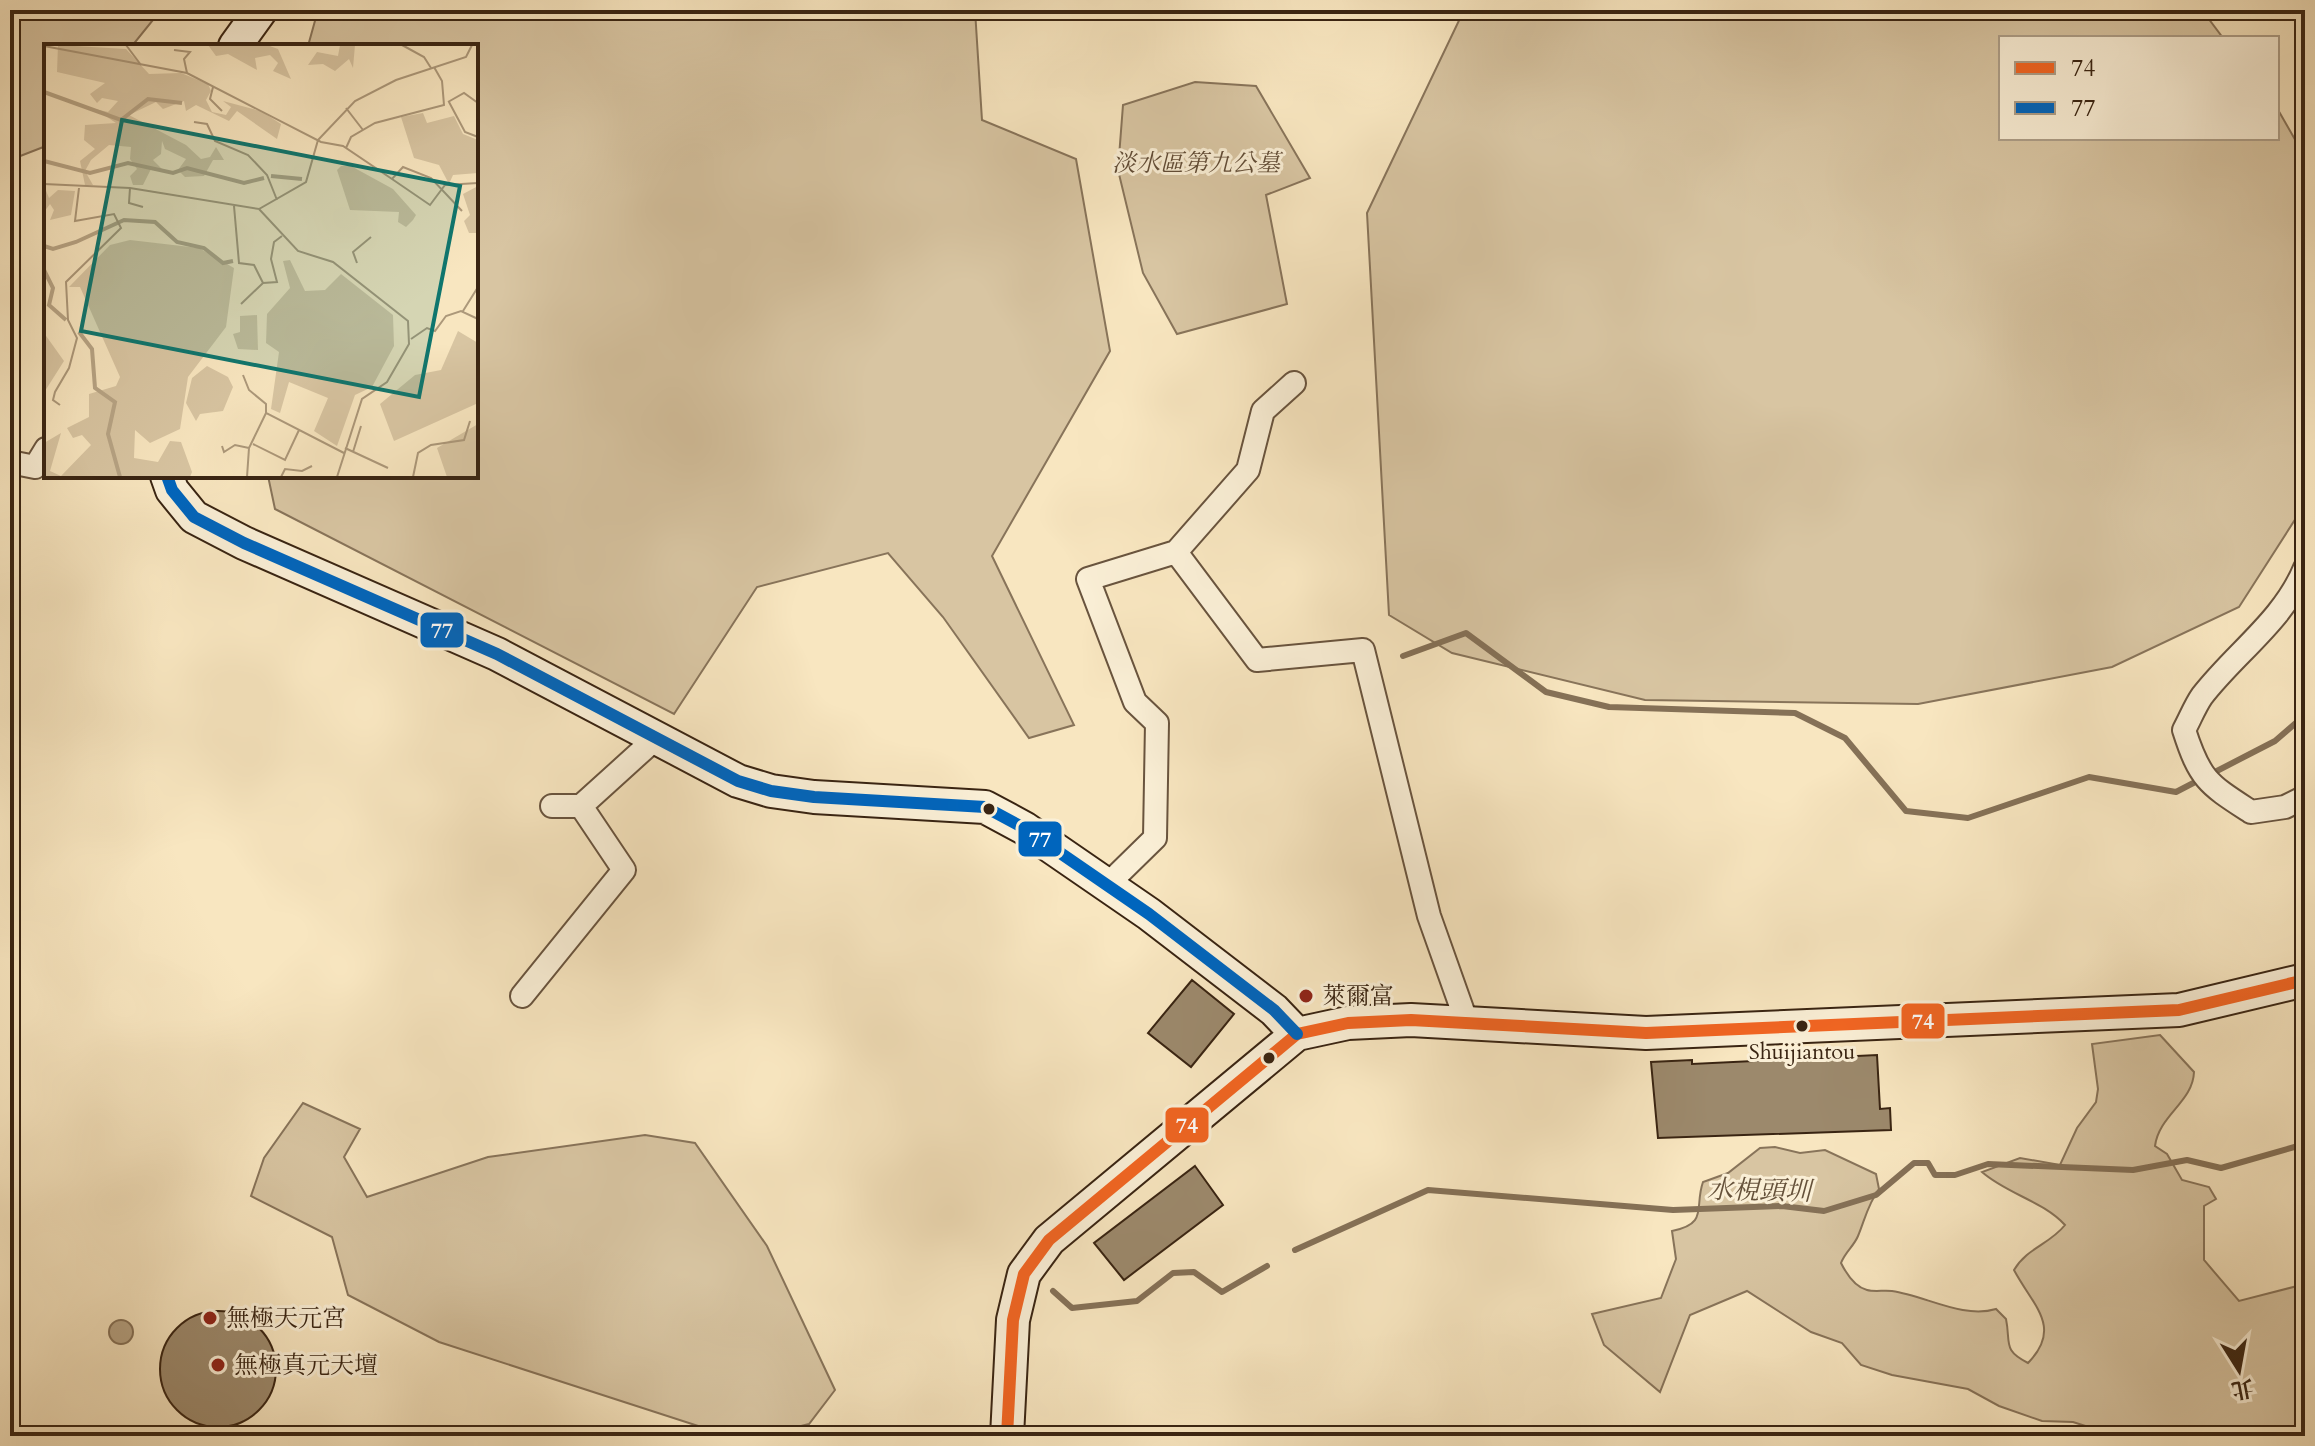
<svg xmlns="http://www.w3.org/2000/svg" width="2315" height="1446" font-family="Cardo,'Noto Serif TC',serif">
<style>
.green{fill:#d8c5a2;stroke:#88745a;stroke-width:2}
.water{fill:#b7a485;stroke:#857157;stroke-width:2}
.lines{fill:none;stroke-linecap:round;stroke-linejoin:round}
.stream{stroke:#857157;stroke-width:6}
.building{fill:#9c896c;stroke:#392412;stroke-width:2}
.street-casing{stroke:#69543e;stroke-width:26}
.secondary-casing{stroke:#392412;stroke-width:36}
.street{stroke:#faefd6;stroke-width:22}
.secondary{stroke:#faefd6;stroke-width:32}
.bus-1-casing{stroke:#faefd6;stroke-width:18}
.bus-2-casing{stroke:#faefd6;stroke-width:18}
.bus-1{stroke:#f26522;stroke-width:12}
.bus-2{stroke:#0065bd;stroke-width:12}
.bus-dot{fill:#392412;stroke:#faefd6;stroke-width:3}
.poi-dot{fill:#8f2418;stroke:#faefd6;stroke-width:3}
.labels{text-anchor:middle;stroke-width:6;stroke-linejoin:round;paint-order:stroke}
.bus-label{font-size:22px;fill:#392412;stroke:#faefd6}
.park-label{font-size:24px;font-style:italic;fill:#614c36;stroke:#faefd6}
.poi-label{font-size:24px;fill:#392412;stroke:#faefd6;text-anchor:start}
.water-label{font-size:26px;font-style:italic;fill:#65513a;stroke:#faefd6}
.inset-river{fill:none;stroke:#b7a485;stroke-width:4}
.inset-road{fill:none;stroke:#ac987a;stroke-width:2}
.view{fill:#0f766e;fill-opacity:0.15;stroke:#0f766e;stroke-width:4}
.inset-edge{fill:none;stroke:#392412;stroke-width:4}
.line-badge{stroke:#faefd6;stroke-width:3}
.badge-label{font-size:22px;text-anchor:middle;font-weight:bold;fill:#fff}
</style>
<rect width="100%" height="100%" fill="#f8e6c0"/>
<filter id="stains"><feTurbulence type="fractalNoise" baseFrequency=".0025" numOctaves="4"/><feColorMatrix values="0 0 0 0 .2 0 0 0 0 .09 0 0 0 0 .02 0 0 0 .5 -.17"/></filter>
<radialGradient id="worn" r=".72"><stop offset=".6" stop-color="#630" stop-opacity="0"/><stop offset="1" stop-color="#630" stop-opacity=".3"/></radialGradient>
<path class="green" d="M10 10H161L132 46H46V146L10 160Z
M318 10H975L982 120 1076 159 1110 351 992 556 1074 725 1029 738 943 617 888 553 757 587 674 714 275 509 268 476H476V46H308Z
M1464 10H2202L2223 38H2001V138H2277V108L2305 157V504L2239 607 2112 667 1918 704 1645 700 1452 653 1389 615 1367 213Z
M1195 82 1256 86 1310 178 1266 195 1287 304 1177 334 1143 273 1118 170 1123 105Z
M2160 1035 2194 1072C2193 1102 2159 1115 2155 1146L2167 1154 2182 1180 2209 1187 2216 1199 2204 1206V1260L2239 1301 2305 1284V1436H2117L2073 1422 2042 1421 1999 1406 1968 1389 1892 1375 1861 1365 1842 1343 1811 1332 1747 1291 1690 1315 1660 1392 1604 1345 1592 1314 1661 1298 1676 1259 1672 1231C1709 1224 1694 1207 1703 1182L1728 1173 1760 1148 1775 1147 1800 1153 1825 1150 1876 1174 1879 1189C1868 1204 1865 1219 1858 1236 1854 1246 1845 1252 1841 1263 1846 1273 1855 1287 1867 1290 1874 1292 1884 1290 1892 1291 1926 1296 1963 1319 1996 1309L2006 1319C2011 1343 2002 1350 2028 1363 2063 1327 2033 1306 2014 1270 2027 1248 2050 1244 2065 1225 2043 1201 2007 1194 1982 1172L2020 1158 2060 1165 2077 1128 2096 1102 2098 1089 2092 1044Z
M303 1103 360 1129 344 1157 367 1197 488 1157 645 1135 695 1143 767 1246 835 1390 809 1424 761 1436H729L439 1342 348 1295 332 1237 251 1196 264 1158Z"/>
<path class="water" d="M109 1332a12 12 0 1 1 24 0a12 12 0 1 1-24 0Z"/>
<g class="lines">
<path class="stream" d="M1403 656 1466 633 1546 692 1609 707 1795 713 1845 738 1906 811 1968 818 2089 777 2176 792 2201 779
M2211 774 2275 741 2305 715
M1295 1250 1428 1190 1673 1210 1782 1206 1824 1211 1876 1195 1914 1163H1928L1935 1175H1955L1988 1164 2133 1170 2187 1160 2221 1168 2305 1144
M1053 1291 1072 1308 1137 1301 1173 1273 1194 1272 1222 1292 1267 1266"/>
</g>
<path class="building" d="M1192 980 1234 1014 1191 1067 1148 1033Z
M1877 1055 1880 1109 1890 1108 1891 1130 1658 1138 1651 1062 1692 1060V1064Z
M1195 1166 1223 1205 1124 1280 1094 1243Z
M160 1369a58 58 0 1 1 116 0a58 58 0 1 1-116 0Z"/>
<g class="lines">
<g class="street-casing">
<path id="street" d="M10 462 35 467 46 449
M1176 552 1257 660 1363 650 1429 916 1467 1023
M2305 568C2283 621 2236 652 2202 696 2195 706 2190 719 2184 730 2200 780 2208 784 2251 812L2285 807 2305 797
M552 806H581L655 739
M1107 885 1155 838 1157 723 1135 702 1088 579 1176 552 1248 470 1263 411 1294 383
M522 996 624 870 581 806"/>
</g>
<g class="secondary-casing">
<path id="secondary" d="M235 46 261 10
M167 476 172 490 194 517 244 543 497 654 738 781 771 791 814 797 985 807 1024 828 1149 914 1274 1010 1297 1034
M1007 1436 1013 1320 1024 1274 1049 1240 1297 1034 1348 1023 1411 1020 1646 1033 2179 1010 2305 980"/>
</g>
<use href="#street" class="street"/>
<use href="#secondary" class="secondary"/>
<g class="bus-1-casing">
<path id="bus-1" d="M1007 1436 1013 1320 1024 1274 1049 1240 1297 1034 1348 1023 1411 1020 1646 1033 2179 1010 2305 980"/>
</g>
<g class="bus-2-casing">
<path id="bus-2" d="M167 476 172 490 194 517 244 543 497 654 738 781 771 791 814 797 985 807 1024 828 1149 914 1274 1010 1297 1034"/>
</g>
<use href="#bus-1" class="bus-1"/>
<use href="#bus-2" class="bus-2"/>
</g>
<g class="bus-dot">
<circle cx="989" cy="809" r="7"/>
<circle cx="1802" cy="1026" r="7"/>
<circle cx="1269" cy="1058" r="7"/>
</g>
<g class="poi-dot">
<circle cx="1306" cy="996" r="8"/>
<circle cx="210" cy="1318" r="8"/>
<circle cx="218" cy="1365" r="8"/>
</g>
<g class="labels">
<g class="bus-label">
<text x="1802" y="1059">Shuijiantou</text>
</g>
<g class="park-label">
<text x="1196" y="171">淡水區第九公墓</text>
</g>
<g class="poi-label">
<text x="1322" y="1004">萊爾富</text>
<text x="226" y="1326">無極天元宮</text>
<text x="234" y="1373">無極真元天壇</text>
</g>
<g class="water-label">
<text transform="translate(1759 1190) rotate(1)" y="9">水梘頭圳</text>
</g>
</g>
<g transform="translate(44 44)">
<rect width="434" height="434" fill="#f8e6c0"/>
<path d="M14 1 82 5 105 30 137 29 164 40 167 47 162 56 168 68 182 71 187 63 179 57 217 67 237 80 233 95 193 67 185 77 152 61 142 67 140 57 119 65 112 58 85 71 142 101 157 115 166 113 172 103 180 116H169L160 132 141 133 134 126 142 115 121 105 118 97 117 110 109 116 119 126 107 125 99 141H89L86 132 93 125 86 115 87 103 65 101 47 116 41 127 49 141H41L36 117 51 105 40 96 41 81 72 79 51 65 64 68 74 57 58 54 53 59 46 50 61 39 13 28ZM164 1H223L234 5 247 35 229 27 234 19 226 11 211 14 213 26 184 10 172 12ZM296 1H311L309 24 305 15 291 27 279 20 264 21 273 8 294 12ZM379 69 383 79 410 72 419 90 434 96V129L409 131 405 140 395 121 370 114 357 73ZM297 122H307L349 145 372 171 369 176 362 183 354 178 355 168 306 166 293 126ZM0 142 5 154 14 146 31 147 27 171 6 176 10 166 6 160 0 168ZM434 142V189H425L420 177 426 171 419 150ZM86 196 155 204 190 224 182 283 144 333 136 385 106 399 91 386 90 414 114 418 126 397 137 398 148 428 146 433H0V399L17 389 6 427 17 432 47 401 38 391 29 394 23 384 45 373V350L72 342 76 333 36 243H25L66 201ZM246 216 261 247 281 246 297 230 349 271 350 302 328 343 311 351 293 402 270 387 284 354 245 338 236 369 227 365 235 308 222 299 223 270 246 244 239 217ZM213 271 214 306 194 305 189 290 196 288V272ZM414 287 434 299V374L432 360 350 397 336 360 371 331 397 326ZM0 289 20 317 1 347 0 346ZM163 322 184 333 189 343 179 367 156 370 152 377 142 359 148 334ZM434 380V433H403L393 404Z" fill="#d8c5a2"/>
<path class="inset-river" d="M0 48 77 76 104 55 138 59M0 117 46 129 84 119 129 129 143 124 200 139 220 134M227 132 258 135M0 202 9 205 32 198 80 176 111 178 133 198 160 204 179 219 189 217M0 226 9 244 5 261 22 276M35 288 48 305 51 344 71 358 64 390 76 433"/>
<path class="inset-road" d="M82 1 97 21M358 1 380 13 387 24M0 2 143 29 277 98 299 102 348 135 359 123 387 134 418 167M130 6 146 8 140 15 143 29M169 43 166 55 178 67M404 58 420 49 434 59M405 58 421 88 434 93M302 64 319 86M150 78 163 80 171 97 204 111 223 131 233 156M302 104 307 93 331 79 400 61 398 37 390 23M348 135 386 161 401 141 434 139M0 140 86 144 215 165 262 138 274 96 311 57 352 36 422 13 428 1M86 144 85 159 99 163M190 162 195 219 210 221 219 239M215 165 254 207 289 218 364 277 365 300 343 338 318 355 293 433M313 219 309 208 327 193M197 260 219 239 233 238 227 215 230 198 238 192M419 267 434 243M367 295 383 284 391 287 402 272 417 267 434 275M199 331 205 346 222 360V369L300 409M16 361 9 356 11 348 25 324 33 294 24 276 22 238 77 184 70 170 31 177 35 144M209 400 241 416 255 386M178 402 180 408 191 401 205 404M301 404 344 424M309 408 317 382M203 433 205 404 222 369M237 433 241 425 258 427 268 422M369 433 374 409 387 401 420 396 426 377"/>
<path class="view" d="M78 76 416 142 375 353 37 287Z"/>
<rect width="434" height="434" class="inset-edge"/>
</g>
<g class="line-badge">
<rect x="419" y="611" width="46" height="38" rx="8" fill="#0065bd"/>
<rect x="1017" y="820" width="46" height="38" rx="8" fill="#0065bd"/>
<rect x="1900" y="1002" width="46" height="38" rx="8" fill="#f26522"/>
<rect x="1164" y="1106" width="46" height="38" rx="8" fill="#f26522"/>
</g>
<g class="badge-label">
<text x="442" y="638">77</text>
<text x="1040" y="847">77</text>
<text x="1923" y="1029">74</text>
<text x="1187" y="1133">74</text>
</g>
<rect width="2315" height="1446" fill="none" stroke="#f8e6c0" stroke-width="40"/>
<rect x="12" y="12" width="2291" height="1422" fill="none" stroke="#392412" stroke-width="4"/>
<rect x="20" y="20" width="2275" height="1406" fill="none" stroke="#392412" stroke-width="2"/>
<rect x="1999" y="36" width="280" height="104" fill="#faefd6" stroke="#ad9e88" stroke-width="2"/>
<rect x="2015" y="62" width="40" height="12" fill="#f26522" stroke="#ad9e88" stroke-width="2"/>
<text x="2071" y="76" font-size="24" fill="#392412">74</text>
<rect x="2015" y="102" width="40" height="12" fill="#0065bd" stroke="#ad9e88" stroke-width="2"/>
<text x="2071" y="116" font-size="24" fill="#392412">77</text>
<g transform="translate(2239 1370) rotate(169)" stroke="#faefd6" stroke-width="6" paint-order="stroke">
<path d="M0-6L14 30L0 20L-14 30Z" fill="#392412"/>
<text y="-12" font-size="22" font-weight="bold" text-anchor="middle" fill="#392412">北</text>
</g>
<rect width="100%" height="100%" filter="url(#stains)"/>
<rect width="100%" height="100%" fill="url(#worn)"/>
</svg>
